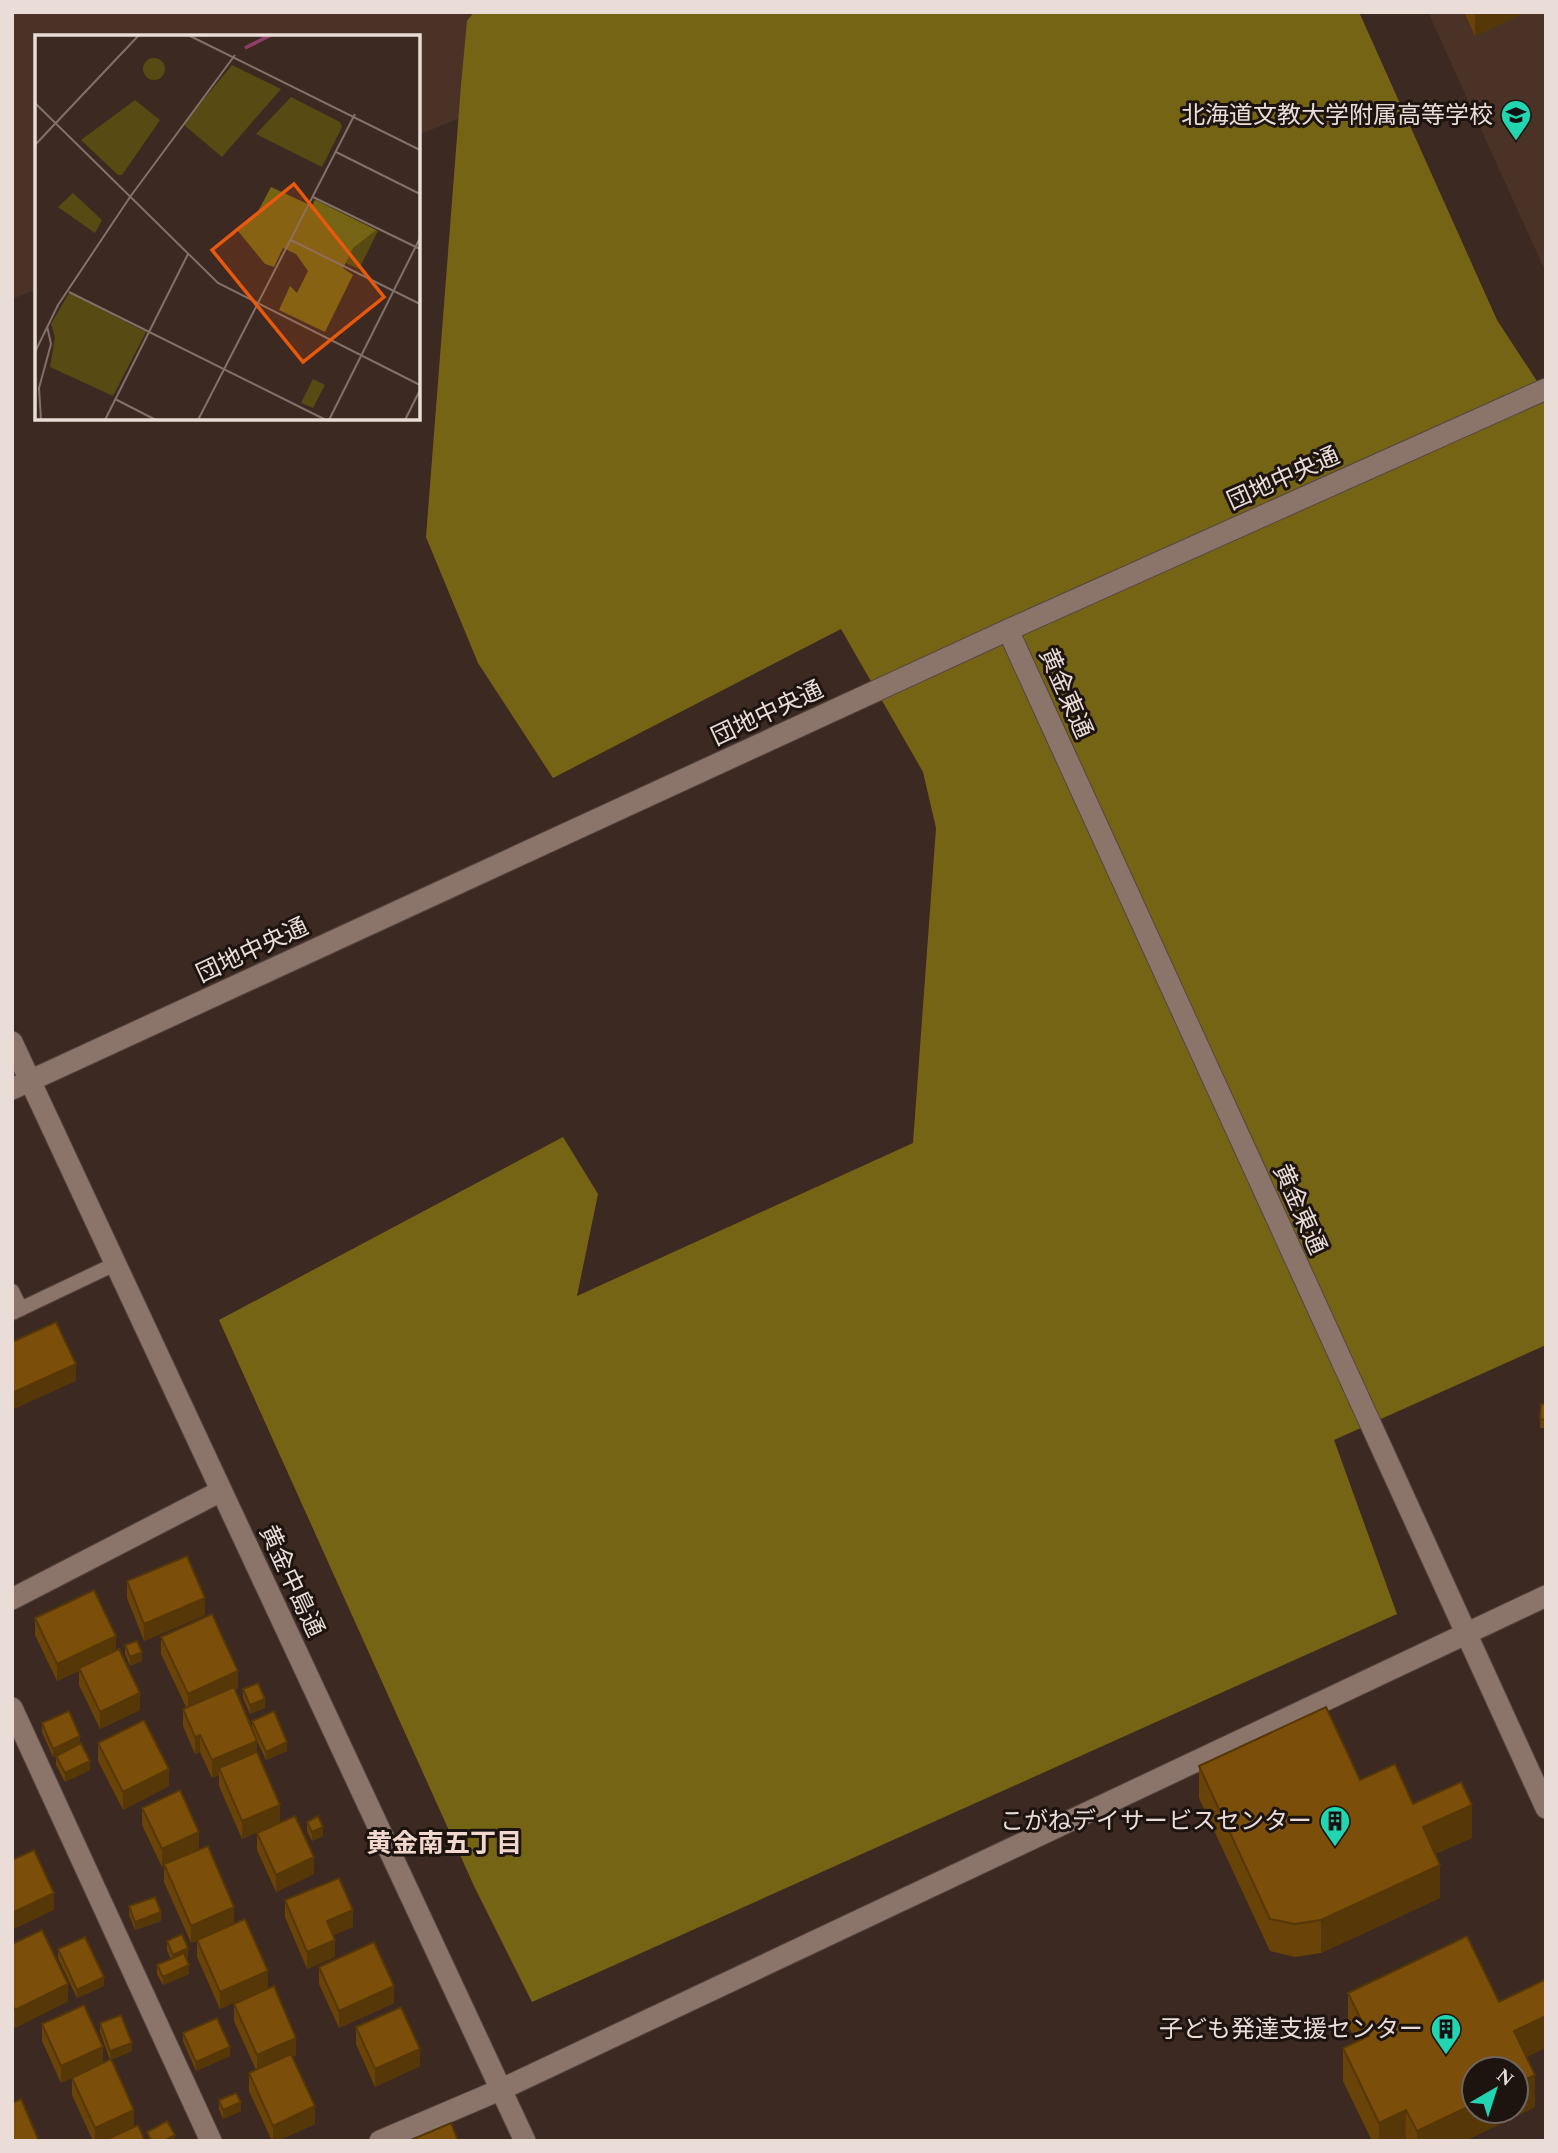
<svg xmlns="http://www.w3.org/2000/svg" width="1558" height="2153" font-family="Spectral,'Noto Sans JP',serif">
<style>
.built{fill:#4a3227}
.forest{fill:#766415}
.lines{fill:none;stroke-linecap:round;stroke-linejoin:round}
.lane-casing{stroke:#564640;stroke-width:16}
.street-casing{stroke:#564640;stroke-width:23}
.secondary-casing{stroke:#564640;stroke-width:23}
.lane{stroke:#8b746a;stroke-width:14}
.street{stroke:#8b746a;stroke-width:21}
.secondary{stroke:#8b746a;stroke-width:21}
.wall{fill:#6a4309}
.shaded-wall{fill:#563707}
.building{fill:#7b4e0a;stroke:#563707;stroke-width:2}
.labels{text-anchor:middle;stroke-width:6;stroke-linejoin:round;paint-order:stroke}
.poi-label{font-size:24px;fill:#eaddd8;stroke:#1d1410;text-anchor:end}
.street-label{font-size:24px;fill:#eaddd8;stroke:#1d1410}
.neighbourhood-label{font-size:26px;font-weight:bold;fill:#f1d7cd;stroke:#1d1410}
.inset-river{fill:none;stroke:#903e67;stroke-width:3.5}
.inset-road{fill:none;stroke:#82716a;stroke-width:2}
.view{fill:#e8590c;fill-opacity:0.15;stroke:#e8590c;stroke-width:3.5}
.inset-edge{fill:none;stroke:#eaddd8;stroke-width:3.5}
</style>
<rect width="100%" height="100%" fill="#3c2921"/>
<path class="built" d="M12 12H721L418 135V37H37V289L12 299Z
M1428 12H1546V273Z"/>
<path class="forest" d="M474 12H1359L1497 320 1546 395V1345L1334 1440 1397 1614 532 2002 474 1886 219 1320 563 1137 598 1194 577 1296 913 1143 936 828 923 772 841 629 553 778 478 663 426 537 461 85 467 21Z"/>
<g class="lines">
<g class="lane-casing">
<path id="lane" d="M12 1291 21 1309
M12 1313 115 1264"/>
</g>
<g class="street-casing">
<path id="street" d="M12 1599 221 1491
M12 1708 211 2141
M380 2141 502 2089 1546 1596"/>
</g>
<g class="secondary-casing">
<path id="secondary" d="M1008 630 1546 1808
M12 1042 525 2141
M12 1089 1008 630 1546 389"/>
</g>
<use href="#lane" class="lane"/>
<use href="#street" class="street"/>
<use href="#secondary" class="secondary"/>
</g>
<path class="wall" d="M1464 12H1526L1475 36Z
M1541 1404H1546V1428H1540Z
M127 1581 205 1615 144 1641 127 1598Z
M35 1618 116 1650 140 1710 100 1729 79 1685V1671L57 1681 35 1635Z
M161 1637 238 1688 235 1690 280 1822 242 1839 219 1786V1775L212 1778 200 1752 195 1754 183 1726V1709L186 1707 161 1654Z
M125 1645 142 1661 130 1666 125 1654Z
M243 1689 265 1708 250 1714 243 1698Z
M252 1721 287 1751 266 1760 252 1730Z
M42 1723 80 1744 90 1770 65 1782 56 1765V1756L59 1755 53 1757 42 1732Z
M98 1743 169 1786 123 1810 98 1761Z
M1199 1766 1360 1780 1413 1804 1472 1838 1435 1854 1440 1898 1321 1953 1295 1957 1270 1951 1199 1798Z
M142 1808 199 1849 234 1923 268 1988 220 2009 197 1957V1941L191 1943 164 1882V1865L162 1867 142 1825Z
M307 1822 323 1836 312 1841 307 1831Z
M257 1833 314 1874 276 1892 257 1850Z
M285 1900 353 1927 333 1935 335 1957 307 1969 285 1917Z
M129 1906 161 1921 135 1930 129 1915Z
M167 1941 188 1957 186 1958 189 1974 163 1985 157 1974V1965L171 1959 167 1950Z
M12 1944 68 2001 15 2028 12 2022Z
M58 1949 104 1986 77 1998 58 1958Z
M319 1967 394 2003 339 2028 319 1984Z
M1348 1993 1527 2057 1535 2107 1465 2141H1372L1343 2081V2048L1356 2042 1348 2025Z
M234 2004 296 2055 292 2057 315 2124 277 2141H272L249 2091V2073L256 2070 234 2021Z
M100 2023 132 2051 110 2060 100 2032Z
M42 2024 103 2063 134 2127 145 2141H93L72 2095V2078L61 2083 42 2041Z
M356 2027 420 2066 375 2087 356 2044Z
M183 2033 230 2056 196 2071 183 2041Z
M219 2100 241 2111 223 2119 219 2109Z"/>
<path class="shaded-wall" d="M1475 12H1526L1475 36Z
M76 1364V1381L12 1410V1393Z
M205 1598V1615L144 1641V1624Z
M116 1636V1653L79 1668V1671L57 1681V1664Z
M142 1652V1661L130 1666V1657Z
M238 1671V1688L188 1711V1694Z
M140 1693V1710L100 1729V1712Z
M265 1699V1708L250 1714V1705Z
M200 1735V1752L195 1754V1737Z
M80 1736V1745L53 1757V1749Z
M257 1741V1758L219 1768V1775L212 1778V1760Z
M287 1742V1751L266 1760V1752Z
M90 1761V1770L65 1782V1773Z
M169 1769V1786L123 1810V1792Z
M280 1805V1822L242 1839V1821Z
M1472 1805V1838L1423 1859V1827Z
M323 1827V1836L312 1841V1832Z
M199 1832V1849L162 1867V1849Z
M314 1857V1874L276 1892V1875Z
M1440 1865V1898L1321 1953V1920Z
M54 1893V1910L12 1930V1913Z
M234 1907V1924L191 1943V1926Z
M353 1910V1927L327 1938V1921Z
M161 1912V1921L135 1930V1922Z
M335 1940V1957L307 1969V1952Z
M188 1948V1957L173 1964V1955Z
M189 1965V1974L163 1985V1977Z
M268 1971V1988L220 2009V1992Z
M104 1977V1986L77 1998V1990Z
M68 1984V2001L15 2028V2010Z
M394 1986V2003L339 2028V2011Z
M1546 2016V2048L1514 2063V2031Z
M296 2038V2055L257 2072V2055Z
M132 2043V2051L110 2060V2051Z
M103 2047V2064L61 2083V2066Z
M230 2047V2056L196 2071V2062Z
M420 2049V2066L375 2087V2069Z
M1535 2075V2107L1465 2141H1417V2131L1474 2104V2111H1516V2084Z
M241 2102V2111L223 2119V2110Z
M315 2106V2124L277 2141H273V2126Z
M134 2110V2127L104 2141H95V2128Z
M1406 2110V2141H1379V2123Z
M175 2135V2141H164Z"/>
<path class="building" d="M56 1322 76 1364 12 1393V1342Z
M1541 1404H1546V1420L1540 1419Z
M187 1556 205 1598 144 1624 127 1581Z
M94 1590 116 1636 57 1664 35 1618Z
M212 1614 238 1671 188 1694 161 1637Z
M137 1641 142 1652 130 1657 125 1645Z
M119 1649 140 1693 100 1712 79 1668Z
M258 1683 265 1699 250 1705 243 1689Z
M234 1687 257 1741 212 1760 200 1735 195 1737 183 1709Z
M1326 1707 1360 1780 1395 1764 1413 1804 1461 1782 1472 1805 1423 1827 1440 1865 1321 1920 1295 1924 1270 1919 1199 1766Z
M69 1711 80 1736 53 1749 42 1723Z
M274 1711 287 1742 266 1752 252 1721Z
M144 1720 169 1769 123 1792 98 1743Z
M81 1743 90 1761 65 1773 56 1756Z
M257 1752 280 1805 242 1821 219 1768Z
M180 1790 199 1832 162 1849 142 1808Z
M295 1816 314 1857 276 1875 257 1833Z
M318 1816 323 1827 312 1832 307 1822Z
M208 1846 234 1907 191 1926 164 1864Z
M34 1850 54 1893 12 1913V1860Z
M339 1878 353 1910 327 1921 335 1940 307 1952 285 1900Z
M155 1897 161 1912 135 1922 129 1906Z
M245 1919 268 1971 220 1992 197 1940Z
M42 1930 68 1984 15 2010 12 2005V1944Z
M182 1934 188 1948 173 1955 167 1941Z
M1467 1936 1499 2002 1544 1980 1546 1984V2016L1514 2031 1535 2075 1516 2084V2069H1474V2104L1417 2131 1406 2110 1379 2123 1343 2048 1369 2036 1348 1993Z
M85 1937 104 1977 77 1990 58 1949Z
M374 1942 394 1986 339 2011 319 1967Z
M184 1953 189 1965 163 1977 157 1965Z
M274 1986 296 2038 257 2055 234 2004Z
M84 2005 103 2047 61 2066 42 2024Z
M401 2007 420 2049 375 2069 356 2027Z
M121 2015 132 2043 110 2051 100 2023Z
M217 2018 230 2047 196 2062 183 2033Z
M291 2054 315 2106 273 2126 249 2073Z
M111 2059 134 2110 95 2128 72 2078Z
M236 2093 241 2102 223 2110 219 2100Z
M21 2099 39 2141H12V2103Z
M167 2121 175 2135 164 2141H151L147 2132Z
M451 2123 458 2141H411V2140Z
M138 2125 145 2141H103Z"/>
<defs>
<g id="school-pin" transform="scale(1.575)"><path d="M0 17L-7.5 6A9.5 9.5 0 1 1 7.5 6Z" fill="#20d5b0" stroke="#1d1410"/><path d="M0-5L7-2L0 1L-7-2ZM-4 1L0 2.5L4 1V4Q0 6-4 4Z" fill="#111"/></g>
<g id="building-pin" transform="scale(1.575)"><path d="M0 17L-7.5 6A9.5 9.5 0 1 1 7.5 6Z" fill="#20d5b0" stroke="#1d1410"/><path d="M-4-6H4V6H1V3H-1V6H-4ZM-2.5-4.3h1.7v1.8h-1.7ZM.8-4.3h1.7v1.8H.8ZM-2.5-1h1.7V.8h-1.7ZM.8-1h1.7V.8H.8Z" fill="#111"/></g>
</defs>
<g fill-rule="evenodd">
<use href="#school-pin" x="1516" y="115"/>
<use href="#building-pin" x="1335" y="1821"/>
<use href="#building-pin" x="1446" y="2029"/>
</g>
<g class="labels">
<g class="poi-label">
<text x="1493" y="123">北海道文教大学附属高等学校</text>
<text x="1312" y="1829">こがねデイサービスセンター</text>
<text x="1423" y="2037">子ども発達支援センター</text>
</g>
<g class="street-label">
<text transform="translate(1283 478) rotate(-24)" y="8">団地中央通</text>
<text transform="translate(1066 693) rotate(66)" y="8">黄金東通</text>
<text transform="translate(767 713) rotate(-25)" y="8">団地中央通</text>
<text transform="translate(252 950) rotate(-25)" y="8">団地中央通</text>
<text transform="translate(1300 1209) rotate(66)" y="8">黄金東通</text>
<text transform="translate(292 1581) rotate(65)" y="8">黄金中島通</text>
</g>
<g class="neighbourhood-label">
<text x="444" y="1852">黄金南五丁目</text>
</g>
</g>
<g transform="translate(35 35)">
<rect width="385" height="385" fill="#3c2921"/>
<path d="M108 34a11 11 0 1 1 22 0a11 11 0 1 1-22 0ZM197 30 246 54 187 122 148 89ZM256 62 305 87 307 92 287 132 221 99ZM100 65 125 85 87 140H83L46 105ZM38 158 67 185 60 198 23 172ZM280 164 343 196 324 234 264 206ZM34 258 111 297 78 361 15 332 20 302 16 289ZM278 344 290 350 278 373 266 368Z" fill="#574a13"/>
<path d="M236 152 277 171 280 165 341 195 318 213 308 233 318 240 290 297 244 275 255 251 262 258 273 236 261 219 248 213 239 232 230 229 203 196 221 180Z" fill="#766415"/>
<path class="inset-river" d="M210 13 236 0"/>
<path class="inset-road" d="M153 0 385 115M0 68 183 248 385 350M0 110 104 0M301 117 385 159M278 162 385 214M256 205 385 269M34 257 291 385M0 317 23 270 95 162 200 20M80 364 121 385M6 385 4 353 16 309 12 291M70 385 153 219M163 385 320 79M294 385 385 203M370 385 385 355"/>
<path class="view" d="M259 149 349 262 268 327 177 215Z"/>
<rect width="385" height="385" class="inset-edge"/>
</g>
<rect width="1558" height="2153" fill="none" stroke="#eaddd8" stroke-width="28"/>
<g transform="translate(1495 2090) rotate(39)"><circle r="33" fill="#1d1410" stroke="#6f6460" stroke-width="2"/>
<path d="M0-5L12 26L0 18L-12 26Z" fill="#20d5b0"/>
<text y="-10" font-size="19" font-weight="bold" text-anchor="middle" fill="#eaddd8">N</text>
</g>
</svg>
